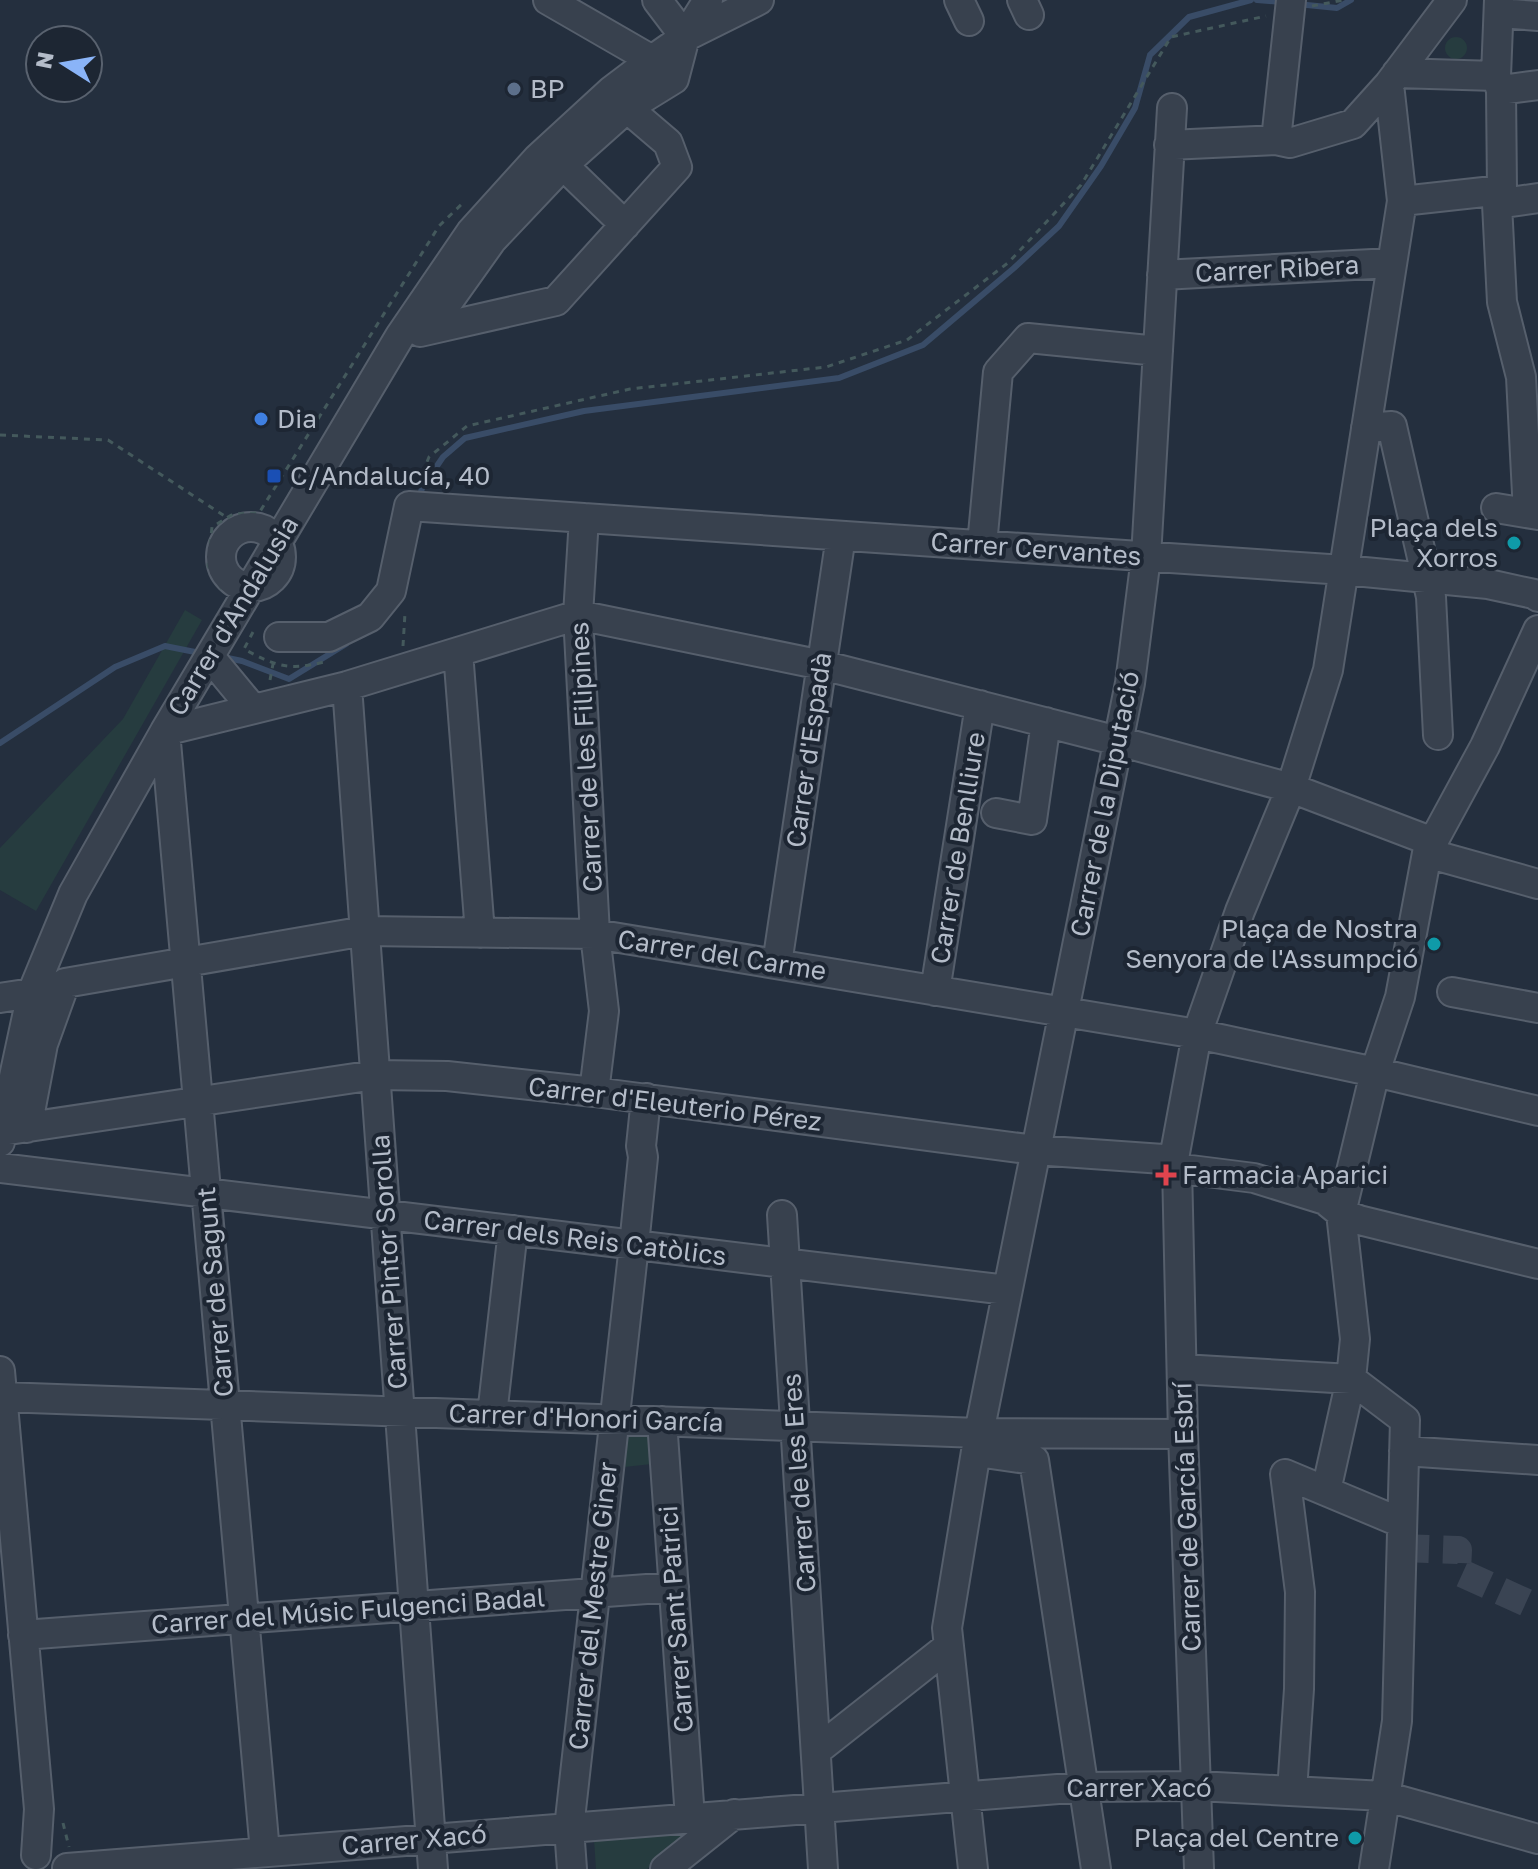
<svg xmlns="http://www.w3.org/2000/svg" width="1538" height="1869" font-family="'Golos Text',sans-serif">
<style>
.green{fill:#263c3f}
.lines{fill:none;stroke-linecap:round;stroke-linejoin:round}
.stream{stroke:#394c67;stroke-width:6}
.minor-tunnel{stroke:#3a4453;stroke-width:28;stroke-dasharray:28 14;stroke-linecap:butt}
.minor-casing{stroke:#565f6c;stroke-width:32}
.path{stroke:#44595c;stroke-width:3;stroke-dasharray:6 6;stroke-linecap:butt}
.minor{stroke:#38414e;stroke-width:28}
.service-dot{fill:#5c6f8a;stroke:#1d2633;stroke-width:3}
.shop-dot{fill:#3f7fe0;stroke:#1d2633;stroke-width:3}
.transit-dot{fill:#1a4fb4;stroke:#1d2633;stroke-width:3}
.culture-dot{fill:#0f9aa8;stroke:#1d2633;stroke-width:3}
.health-dot{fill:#e0444e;stroke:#1d2633;stroke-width:3}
.labels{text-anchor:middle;stroke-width:8;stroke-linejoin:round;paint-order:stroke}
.poi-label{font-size:26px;fill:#b4bcc9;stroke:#1d2633;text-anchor:start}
.street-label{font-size:26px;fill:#b4bcc9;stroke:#1d2633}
</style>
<rect width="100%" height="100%" fill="#242f3e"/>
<path class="green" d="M1445 48a11 11 0 1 1 22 0a11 11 0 1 1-22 0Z
M185 610 202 620 36 911 0 890V848L123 719Z
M620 1431 652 1432V1464L615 1468Z
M694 1832 647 1869H596L594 1839Z"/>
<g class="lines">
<path class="stream" d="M1257 0 1282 2
M1297 4 1337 8 1351 0
M419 500 422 488 443 457 465 438 584 411 839 378 923 345 1014 268 1059 226 1101 166 1135 108 1150 55 1189 17 1251 0
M223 657 242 661 289 679 346 644
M0 743 115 667 165 646 200 653"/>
<path class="minor-tunnel" d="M1401 1548 1458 1550 1457 1571 1538 1608"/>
<g class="minor-casing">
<path id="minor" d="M548 0 652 60
M657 0 685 37
M959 0 969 21
M1022 0 1029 15
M1499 0 1496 76 1501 90 1502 190 1497 204 1502 302 1521 377 1528 513
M1499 13 1538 16
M1397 73 1496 76
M1501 90 1538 85
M1276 140 1291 0
M1169 145 1276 140 1290 143 1353 124 1389 84 1452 0
M563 165 625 225
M1402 201 1502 190
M1497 204 1538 198
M1162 275 1392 263
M428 330 492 240 563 165 627 108 674 79 685 37 708 0
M420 332 556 301 677 167 668 143 627 108
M1366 428 1392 426 1431 597 1438 735
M1496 508 1538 515
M584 518 578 615 595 934 604 1011 594 1092
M221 557a30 30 0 1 1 60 0a30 30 0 1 1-60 0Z
M982 545 998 372 1028 338 1158 351
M279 637H329L370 617 391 591 409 506 1344 570 1488 584 1534 594 1538 597
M458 652 480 933
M210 657 253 709
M347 686 433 1869
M165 731 347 686 578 615 822 665 1118 741 1291 788 1433 842
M165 731 265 1852
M996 813 1032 820 1046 722
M1427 853 1538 884
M777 964 841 536
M935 991 980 705
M1452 992 1538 1008
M0 998 32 993
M27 1128 43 1044 65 983 365 931 595 934 1197 1034 1375 1072 1538 1111
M2 1131 375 1075 447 1076 594 1092 1035 1150 1163 1159 1183 1169 1254 1178 1325 1200 1341 1213 1359 1220 1538 1264
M0 1142 32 993 73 894 165 731 400 336 471 232 538 158 611 91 652 60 685 37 759 0
M1173 1164 1197 1034 1240 911 1291 788 1328 670 1402 201 1389 84
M1177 1166 1183 1434 1199 1869
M0 1168 1007 1290
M782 1215 823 1869
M1182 1369 1351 1379 1326 1491
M0 1371 39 1809 36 1855
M2 1397 979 1433 1183 1434
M492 1415 513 1230
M662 1421 690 1818
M979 1433 991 1454 1034 1460 1096 1869
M1404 1451 1538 1460
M23 1635 674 1587
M816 1751 949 1646
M1292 1791 1299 1689 1300 1592 1285 1474 1402 1523
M67 1868 1083 1787 1198 1786 1384 1796 1538 1839
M572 1869 569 1828 634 1245 643 1157 641 1146 646 1098
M665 1869 734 1814
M973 1869 947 1628 979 1433 1130 683 1146 557 1172 108
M1374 1869 1397 1721 1405 1420 1351 1379 1355 1339 1341 1213 1375 1072 1400 997 1427 853 1485 746 1538 630"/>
</g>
<path class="path" d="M1312 6 1344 0
M0 435 108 440 226 517 239 530
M418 484 429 457 467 426 630 389 826 367 907 340 1009 262 1081 185 1171 37 1266 16
M222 589 208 566 212 527 233 514 259 513 439 226 465 201
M253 632 244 649C275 666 289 671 324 662
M403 646 405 613
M270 680 273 664
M63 1823 69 1847"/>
<use href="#minor" class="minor"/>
</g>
<circle class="service-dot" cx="514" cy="89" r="8"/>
<circle class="shop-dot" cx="261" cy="419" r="8"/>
<rect class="transit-dot" x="266" y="468" width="16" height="16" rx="4"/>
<g class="culture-dot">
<circle cx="1514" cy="543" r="8"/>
<circle cx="1434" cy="944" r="8"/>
<circle cx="1355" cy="1838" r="8"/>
</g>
<path class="health-dot" d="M1162 1163h8v8h8v8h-8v8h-8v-8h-8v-8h8z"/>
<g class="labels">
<g class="poi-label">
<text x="530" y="98">BP</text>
<text x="277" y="428">Dia</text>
<text x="290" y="485">C/Andalucía, 40</text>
<text x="1498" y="537" text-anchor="end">Plaça dels<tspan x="1498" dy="30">Xorros</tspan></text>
<text x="1418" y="938" text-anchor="end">Plaça de Nostra<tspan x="1418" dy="30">Senyora de l'Assumpció</tspan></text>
<text x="1182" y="1184">Farmacia Aparici</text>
<text x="1339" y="1847" text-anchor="end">Plaça del Centre</text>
</g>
<g class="street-label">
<text transform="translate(1277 269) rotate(-3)" y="9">Carrer Ribera</text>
<text transform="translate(1036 549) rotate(4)" y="9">Carrer Cervantes</text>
<text transform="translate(233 616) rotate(-59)" y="9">Carrer d'Andalusia</text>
<text transform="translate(809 750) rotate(-82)" y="9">Carrer d'Espadà</text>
<text transform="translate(586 757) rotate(-93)" y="9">Carrer de les Filipines</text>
<text transform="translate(1105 804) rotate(-79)" y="9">Carrer de la Diputació</text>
<text transform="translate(958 848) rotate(-81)" y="9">Carrer de Benlliure</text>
<text transform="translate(722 955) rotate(9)" y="9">Carrer del Carme</text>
<text transform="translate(675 1104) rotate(7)" y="9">Carrer d'Eleuterio Pérez</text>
<text transform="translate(575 1238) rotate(7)" y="9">Carrer dels Reis Catòlics</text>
<text transform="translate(389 1262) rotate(-94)" y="9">Carrer Pintor Sorolla</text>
<text transform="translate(215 1292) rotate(-95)" y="9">Carrer de Sagunt</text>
<text transform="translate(586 1418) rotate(2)" y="9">Carrer d'Honori García</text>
<text transform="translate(799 1483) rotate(-94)" y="9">Carrer de les Eres</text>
<text transform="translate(1187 1517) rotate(-92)" y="9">Carrer de García Esbrí</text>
<text transform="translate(593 1606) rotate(-84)" y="9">Carrer del Mestre Giner</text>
<text transform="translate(348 1611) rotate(-4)" y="9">Carrer del Músic Fulgenci Badal</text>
<text transform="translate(676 1619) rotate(-94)" y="9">Carrer Sant Patrici</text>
<text x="1139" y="1797">Carrer Xacó</text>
<text transform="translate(414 1840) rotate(-5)" y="9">Carrer Xacó</text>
</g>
</g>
<g transform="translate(64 64) rotate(281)"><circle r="38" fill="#1d2633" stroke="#59626f" stroke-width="2"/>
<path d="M0-6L14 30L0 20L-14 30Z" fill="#8ab4f8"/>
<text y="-12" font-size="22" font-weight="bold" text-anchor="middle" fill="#b4bcc9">N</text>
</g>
</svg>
